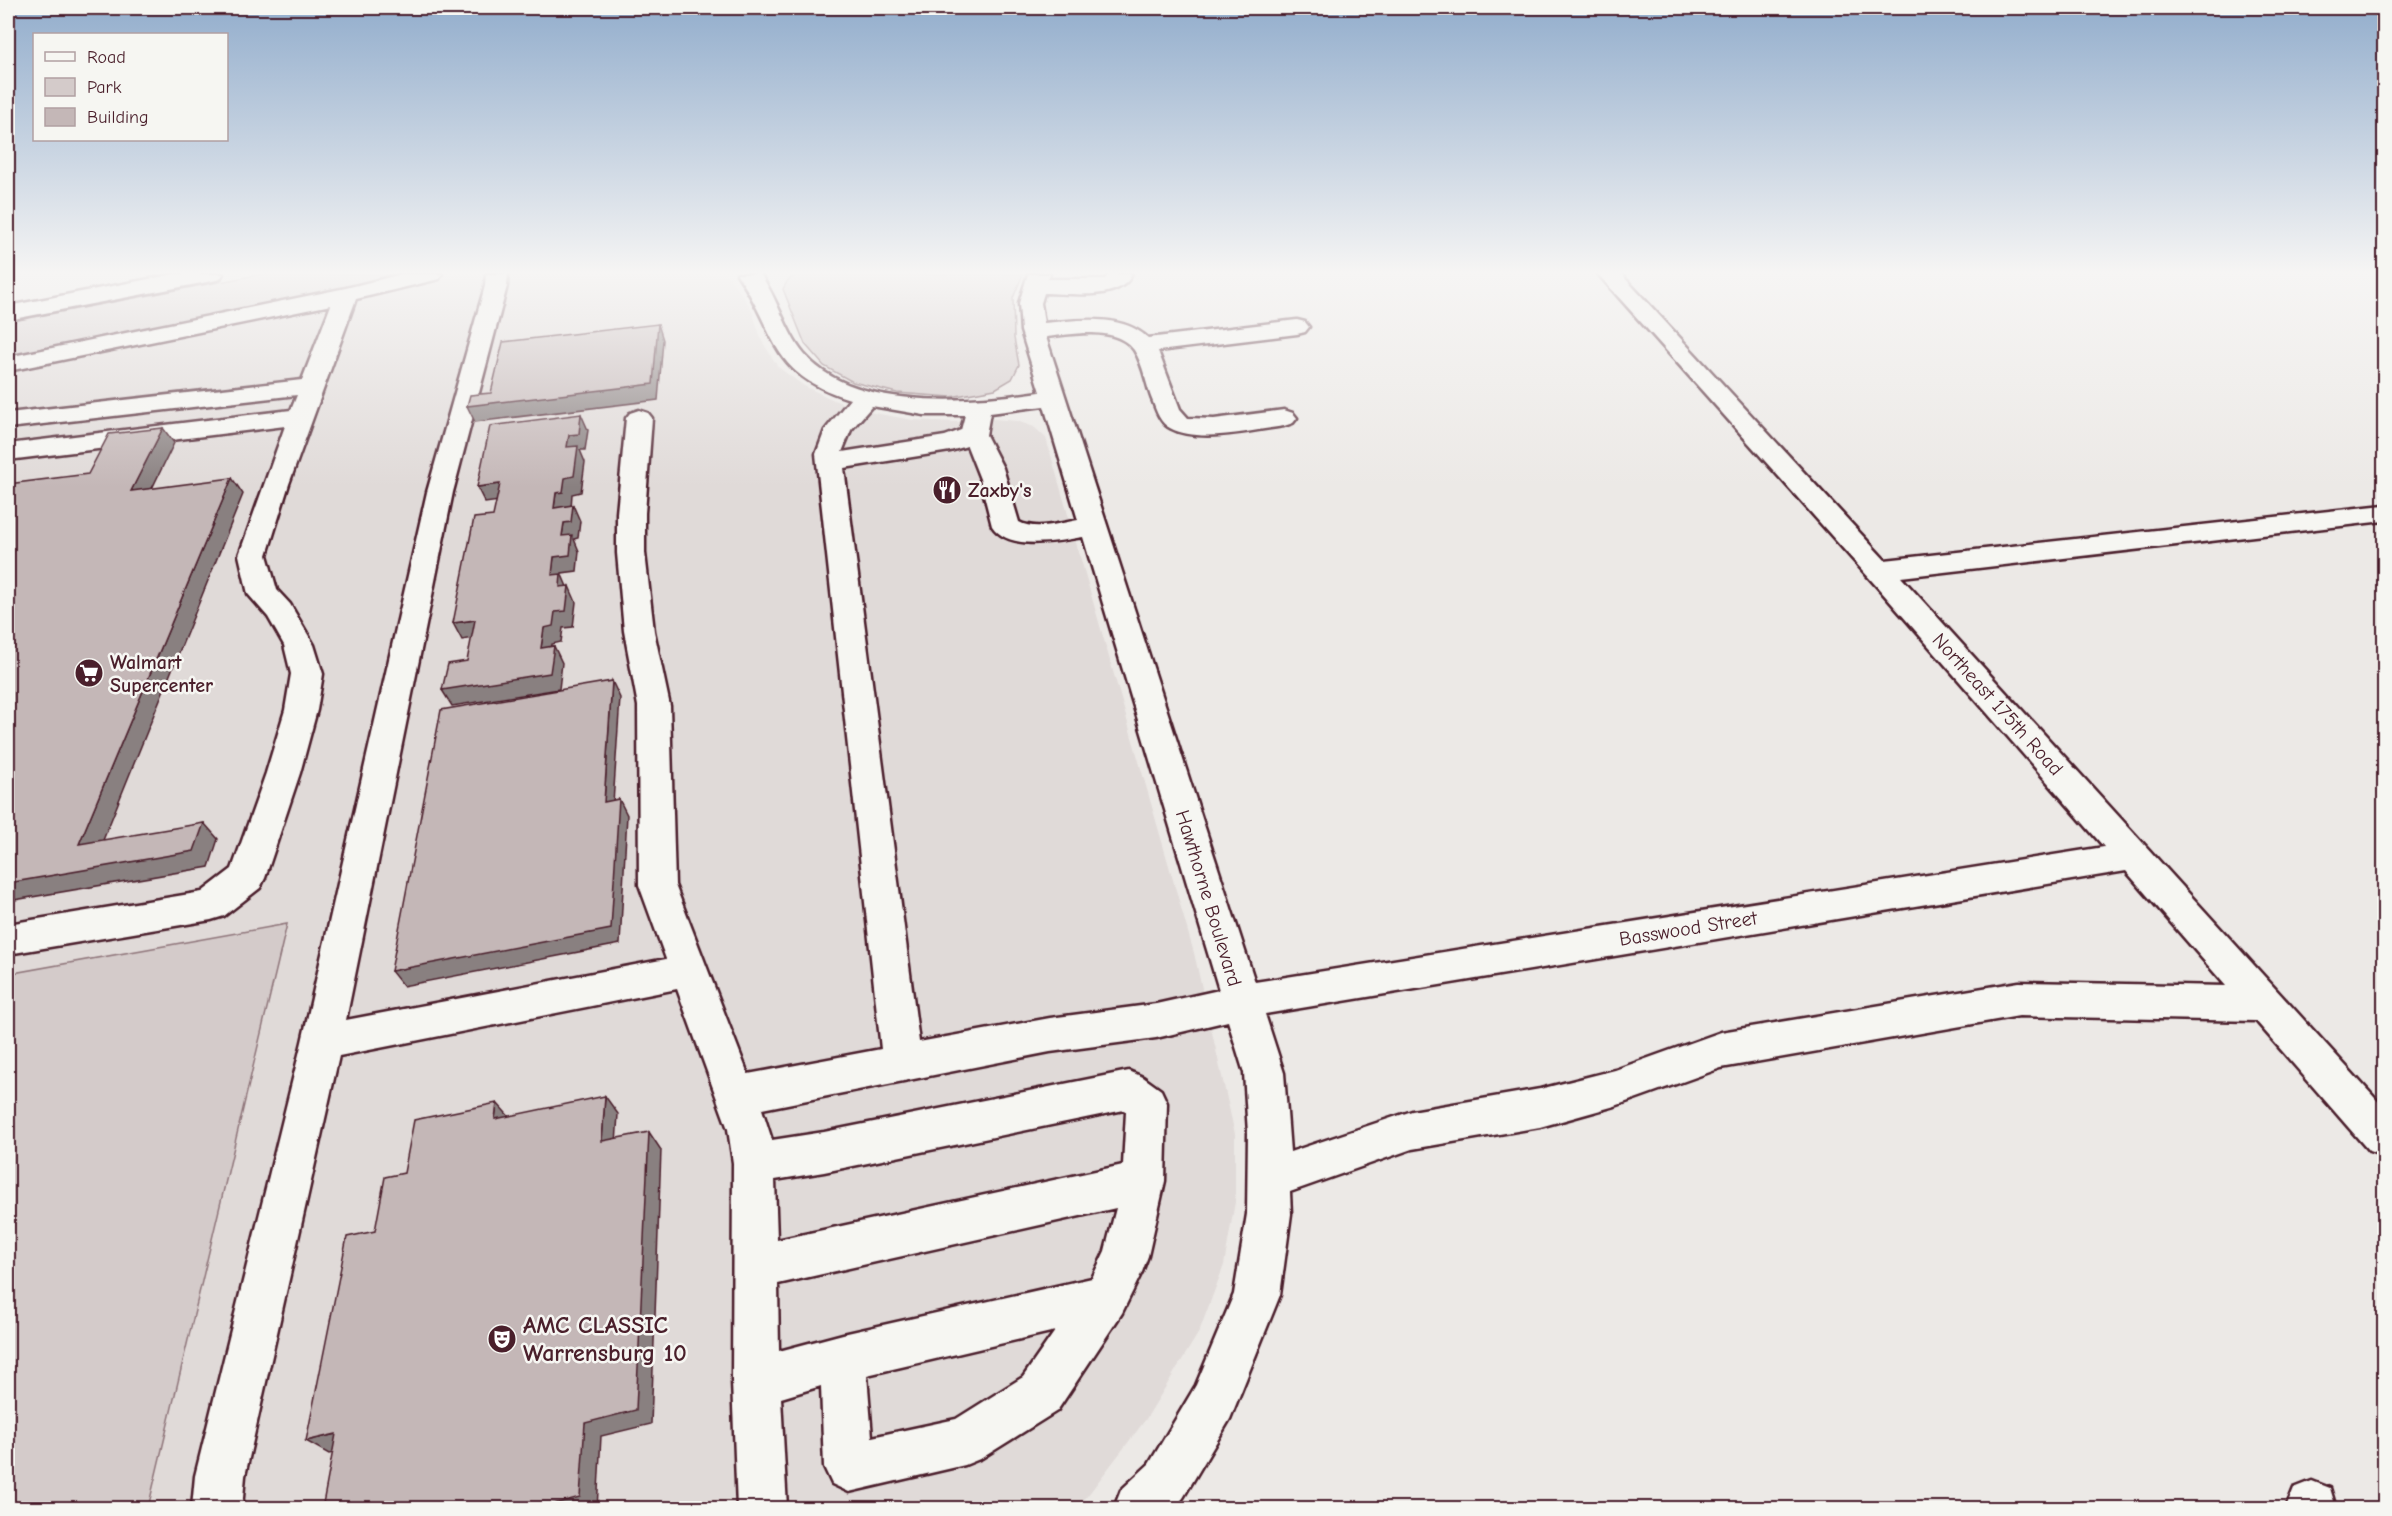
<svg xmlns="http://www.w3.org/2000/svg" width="2392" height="1516" font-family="'Comic Neue',sans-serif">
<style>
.built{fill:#e0dad8}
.green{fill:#d4cbca;stroke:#8f757a;stroke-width:1.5}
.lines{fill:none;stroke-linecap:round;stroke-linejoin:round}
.minor-casing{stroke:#4a1f2b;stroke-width:5}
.major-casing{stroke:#4a1f2b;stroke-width:5}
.minor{fill:#f6f6f2;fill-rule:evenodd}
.major{fill:#f6f6f2;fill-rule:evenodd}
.shaded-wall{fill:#898080;stroke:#4a1f2b;stroke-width:1.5}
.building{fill:#c4b7b7;stroke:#4a1f2b;stroke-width:1.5}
.labels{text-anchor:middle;stroke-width:5;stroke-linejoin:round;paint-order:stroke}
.poi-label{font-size:20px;font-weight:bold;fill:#4a1f2b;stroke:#f6f6f2;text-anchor:start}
.street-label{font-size:20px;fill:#4a1f2b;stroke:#f6f6f2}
.near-poi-label{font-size:24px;font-weight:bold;fill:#4a1f2b;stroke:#f6f6f2;text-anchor:start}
</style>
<rect width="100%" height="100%" fill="#ece9e6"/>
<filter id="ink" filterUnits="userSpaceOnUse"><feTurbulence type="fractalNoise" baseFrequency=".0167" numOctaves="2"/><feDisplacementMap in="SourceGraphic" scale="12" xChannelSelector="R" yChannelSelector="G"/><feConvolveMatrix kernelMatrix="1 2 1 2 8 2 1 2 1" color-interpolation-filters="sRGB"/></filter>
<g filter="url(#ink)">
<path class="built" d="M455 274H727L751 308 762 341 778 367 804 386 836 401 874 413 913 420 955 422 994 419 1017 421 1034 427 1046 438 1194 953 1235 1134V1202L1224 1265 1199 1332 1146 1419 1078 1508H148L287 924 8 974V370L372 297Z"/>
<path class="green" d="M262 274H398L302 297 8 356V322Z
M798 274H1023L1013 298 1014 338 1019 365 1012 379 995 389 951 397 897 393 853 382 824 366 805 344 783 289 788 280Z
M287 924 148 1508H8V974Z"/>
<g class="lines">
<g class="minor-casing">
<path id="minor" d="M402 274H442L439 279 356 299 289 484 267 555 277 590 290 604 314 645 323 674 317 710 300 773 265 878 260 888 224 916 211 920 8 954V924L202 892 232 869 266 773 285 710 291 674 284 645 268 617 248 594 239 555 285 426 8 460V444L291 410 297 395 8 428V413L302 380 331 305 8 371V357L346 288Z
M486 274H508L507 286 453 492 346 1020 666 959 639 885 638 706 624 631 617 553V513L626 418 630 413 639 410 648 413 652 418 645 513V553L654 631 670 706 675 885 748 1074 881 1049 816 454 825 430 850 399C767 373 779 335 737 274H760C778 299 785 331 804 354 853 412 973 402 1040 392L1021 331 1019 303 1028 274H1050L1048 279H1105L1110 274H1132C1120 302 1070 293 1044 293L1041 303 1044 323C1078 320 1121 313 1148 338L1297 320 1305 322 1309 327 1305 332 1297 334 1158 351 1180 409 1188 418 1214 419 1284 410 1293 413 1297 418 1293 423 1284 426C1253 430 1199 444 1170 428 1161 424 1156 411 1153 402 1146 386 1144 365 1134 350 1116 325 1073 334 1046 337L1255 982 2104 847 1880 590 1598 274H1621L1885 560 2384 505V521L1901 577 2384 1108V1156L2369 1151 2256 1021 2019 1016 1721 1068 1615 1106 1540 1127 1412 1149 1290 1192 1291 1214 1280 1295 1230 1419 1183 1498 1174 1508H1114L1121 1490 1149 1464 1196 1385 1234 1294 1247 1214 1248 1133 1244 1073 1228 1021 1156 1038 1050 1052 762 1109 772 1140 824 1132 1129 1071 1143 1077 1161 1090 1167 1103 1165 1181 1148 1256 1142 1272 1122 1313 1057 1411 982 1458 965 1465 849 1492 832 1484 824 1467 821 1386 781 1398 787 1508H737L732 1381 733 1163 728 1129 677 989 339 1056 245 1476 242 1508H192L195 1476 302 1042 427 492 485 286ZM872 406 924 415H965L961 430 945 436 842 452 851 430ZM1044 406 1078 520C1061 523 1035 531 1019 522L1003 468 986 435 990 413ZM967 446 980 479 992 526C1009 552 1058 541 1083 537L1219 990 1156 1004 1050 1018 919 1042 844 468 950 451ZM2126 871 2226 986 2019 982 1721 1032 1615 1070 1540 1089 1412 1111 1290 1152 1284 1073 1265 1014ZM1124 1110 1126 1112 1123 1165 777 1240 775 1180 824 1172ZM1116 1208 1105 1251 1092 1278 843 1334 779 1351 778 1284ZM1055 1331 1023 1377 956 1419 872 1437 867 1375Z
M2312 1481 2330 1488 2336 1508H2286L2294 1488Z"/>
</g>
<g class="major-casing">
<path id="major" d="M175 274H223L220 279 212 281 8 320V306Z"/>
</g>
<use href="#minor" class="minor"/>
<use href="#major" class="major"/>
</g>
<path class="shaded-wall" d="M658 324 663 340 658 400 475 422 467 406Z
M581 414 588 430 585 450H580L585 462 581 492 572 494 571 508H554L556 493 569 435Z
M163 428 174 443 143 507 131 491Z
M232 478 243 494 95 860 79 844Z
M500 484 507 500 485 503 477 487Z
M573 505 580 521 578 538 574 539 579 551 577 571 562 573V575L568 589 569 586 576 602 573 627 563 628 561 642 552 644 550 664 541 648 554 557 562 536 564 523Z
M475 620 484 636 462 640 453 623Z
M554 646 562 663 559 689 452 706 442 690Z
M612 681 620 698 612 818 604 802Z
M619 799 627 815 620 944 403 986 391 971Z
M204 823 218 839 209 867 8 901V883Z
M605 1096 618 1114 615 1159 602 1141Z
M497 1103 513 1121 495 1119Z
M649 1132 661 1150 651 1424 601 1436 597 1509H535L585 1423Z
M336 1434 358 1447 329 1454 306 1441Z
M347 1504 356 1509H330Z"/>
<path class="building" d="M658 324 653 384 467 406 470 395 491 393 503 342Z
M581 414 579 434 569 435 567 447 578 446 574 476 565 478 563 492 556 493 554 508 573 505 571 522 564 523 562 536 572 535 570 555 554 557 552 575 561 574 560 587 569 586 566 611 555 612 553 626 544 628 541 648 554 646 550 673 442 690 448 664 467 661 475 620 453 623 474 518 493 516 500 484 477 487 490 426Z
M163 428 131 491 232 478 79 844 204 823 194 851 8 883V484L88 474 109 434Z
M612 681 604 802 619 799 611 929 391 971 441 710Z
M605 1096 602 1141 649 1132 636 1410 585 1423 580 1497 535 1509H346L347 1504 330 1509H322L336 1434 306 1441 347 1237 375 1231 385 1177 404 1173 414 1120 497 1103 495 1119Z"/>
</g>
<linearGradient id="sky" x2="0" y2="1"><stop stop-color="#92adcc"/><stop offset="0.56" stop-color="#f6f5f4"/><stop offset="1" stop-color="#f6f5f4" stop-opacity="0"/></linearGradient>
<rect width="2392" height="487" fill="url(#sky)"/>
<defs>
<g id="restaurant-disc" transform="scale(1.5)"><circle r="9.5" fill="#4a1f2b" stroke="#f6f6f2"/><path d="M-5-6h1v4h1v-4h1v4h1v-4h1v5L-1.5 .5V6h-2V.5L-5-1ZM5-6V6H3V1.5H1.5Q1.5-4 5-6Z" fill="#fff"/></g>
<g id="supermarket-disc" transform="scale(1.5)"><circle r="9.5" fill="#4a1f2b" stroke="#f6f6f2"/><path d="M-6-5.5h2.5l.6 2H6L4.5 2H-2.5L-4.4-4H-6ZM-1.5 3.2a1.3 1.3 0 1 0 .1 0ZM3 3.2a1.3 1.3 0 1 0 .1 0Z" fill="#fff"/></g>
<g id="theatre-disc" transform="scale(1.5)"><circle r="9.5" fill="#4a1f2b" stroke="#f6f6f2"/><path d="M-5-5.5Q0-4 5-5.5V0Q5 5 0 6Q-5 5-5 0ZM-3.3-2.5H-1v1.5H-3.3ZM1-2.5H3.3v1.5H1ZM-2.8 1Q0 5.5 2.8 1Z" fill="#fff"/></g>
</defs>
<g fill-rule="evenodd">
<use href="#restaurant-disc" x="947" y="490"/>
<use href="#supermarket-disc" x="89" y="673"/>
<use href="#theatre-disc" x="502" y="1339"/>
</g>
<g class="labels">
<g class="poi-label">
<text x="968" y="497">Zaxby's</text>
<text x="110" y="669">Walmart<tspan x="110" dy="23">Supercenter</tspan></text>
</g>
<g class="street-label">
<text transform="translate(1998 704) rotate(48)" y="7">Northeast 175th Road</text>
<text transform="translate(1209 898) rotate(73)" y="7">Hawthorne Boulevard</text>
<text transform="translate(1688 928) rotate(-9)" y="7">Basswood Street</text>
</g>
<g class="near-poi-label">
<text x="523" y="1333">AMC CLASSIC<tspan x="523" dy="28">Warrensburg 10</tspan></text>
</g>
</g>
<rect width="2392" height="1516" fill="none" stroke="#f6f6f2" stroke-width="30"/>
<rect x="15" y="15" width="2362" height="1486" fill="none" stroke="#4a1f2b" stroke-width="2" filter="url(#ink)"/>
<rect x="33" y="33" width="195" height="108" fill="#f6f6f2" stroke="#b1a0a2" stroke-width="1.5"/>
<rect x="45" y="52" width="30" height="9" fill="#f6f6f2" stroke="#b1a0a2" stroke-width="1.5"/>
<text x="87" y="63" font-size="18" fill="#4a1f2b">Road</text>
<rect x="45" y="78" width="30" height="18" fill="#d4cbca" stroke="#b1a0a2" stroke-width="1.5"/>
<text x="87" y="93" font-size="18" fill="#4a1f2b">Park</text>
<rect x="45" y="108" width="30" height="18" fill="#c4b7b7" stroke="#b1a0a2" stroke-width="1.5"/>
<text x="87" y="123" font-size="18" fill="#4a1f2b">Building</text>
</svg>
